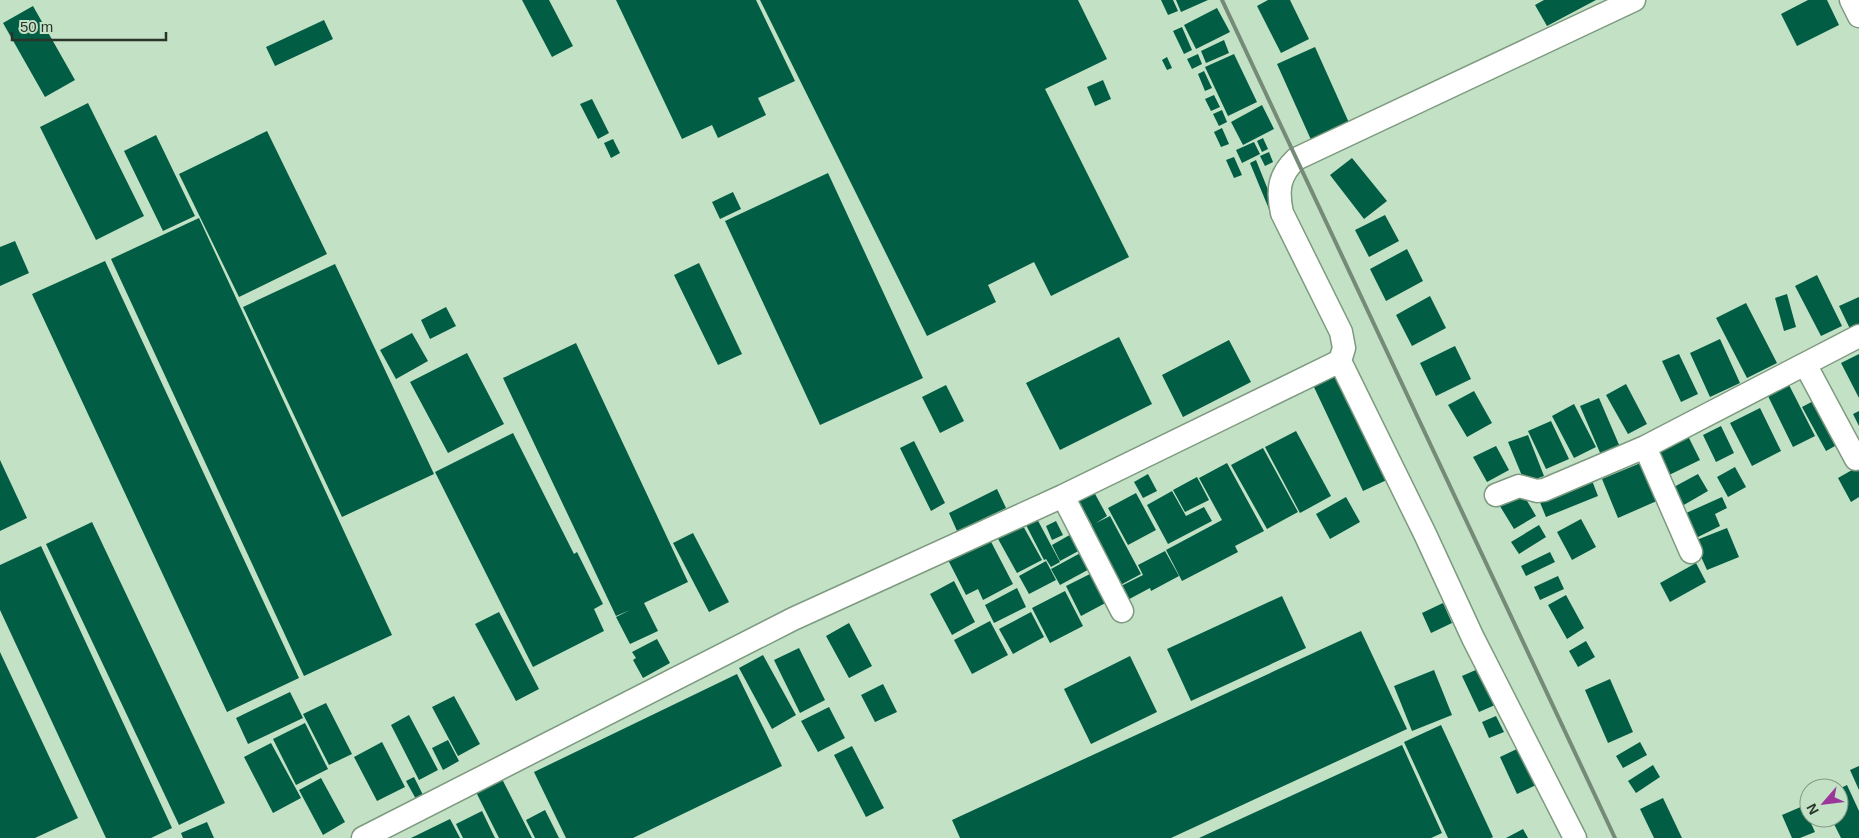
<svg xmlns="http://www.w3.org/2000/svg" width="1859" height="838" font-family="Arial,sans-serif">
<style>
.building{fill:#025d45}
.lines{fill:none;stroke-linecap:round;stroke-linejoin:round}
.street-casing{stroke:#7d9a7f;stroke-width:25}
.street{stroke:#fff;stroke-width:22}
.rail{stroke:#768b77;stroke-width:4}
</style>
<rect width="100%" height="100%" fill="#c3e1c5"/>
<path class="building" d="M522 0H549L573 46 552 57Z
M616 0H756L795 81 758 98 766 115 718 138 712 125 682 139Z
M760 0H1078L1107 59 1045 89 1129 257 1051 296 1034 262 988 285 996 302 927 336Z
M1161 0H1173L1178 11 1168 15Z
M1176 0H1208L1181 12Z
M1268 0H1290L1309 39 1281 53 1257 6Z
M1544 0H1596L1547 26 1535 5Z
M1808 0H1827L1839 25 1797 46 1781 14Z
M33 6 75 80 45 97 3 23Z
M1217 8 1230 32 1196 49 1184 25Z
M324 20 333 39 275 66 266 47Z
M1182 27 1192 50 1184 54 1173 31Z
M1224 40 1229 53 1206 63 1201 51Z
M1315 47 1350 125 1312 142 1277 64Z
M1198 54 1202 64 1192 69 1187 59Z
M1234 54 1257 102 1228 116 1205 67Z
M1167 57 1172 68 1167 70 1162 60Z
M1204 71 1212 88 1205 91 1198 74Z
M1103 80 1111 99 1095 106 1087 87Z
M1214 95 1220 107 1211 111 1205 99Z
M592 99 609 133 598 139 580 104Z
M88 103 144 216 96 240 40 127Z
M1262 105 1274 129 1243 145 1231 122Z
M1222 110 1227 122 1219 126 1213 114Z
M1222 128 1229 144 1221 147 1214 132Z
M267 131 327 254 239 297 179 174Z
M156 135 195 216 163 231 124 151Z
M1263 138 1268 149 1262 152 1257 141Z
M613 139 620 153 611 158 604 143Z
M1254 142 1260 154 1242 163 1236 150Z
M1269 152 1273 162 1265 166 1260 156Z
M1234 157 1242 175 1234 178 1226 160Z
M1352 158 1387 201 1364 219 1330 175Z
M1256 160 1279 217 1273 219 1250 163Z
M828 173 923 378 820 425 725 221Z
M733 192 741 209 720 219 712 202Z
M1385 215 1399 241 1369 257 1355 230Z
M199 218 392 635 304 676 111 259Z
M15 241 29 273 0 286V247Z
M1407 249 1423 281 1386 301 1370 269Z
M105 261 299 678 227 712 32 294Z
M699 263 742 354 718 365 674 275Z
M335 264 434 474 342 517 243 307Z
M1817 275 1842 326 1821 336 1795 286Z
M1787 294 1796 327 1784 331 1775 298Z
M1430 296 1446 328 1412 346 1396 315Z
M1859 297V330L1852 333 1839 306Z
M1746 303 1777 363 1747 378 1716 318Z
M446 307 456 326 430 339 421 320Z
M412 333 428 361 396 379 380 350Z
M1119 337 1152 404 1060 450 1026 383Z
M1720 339 1740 383 1710 397 1690 353Z
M1229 340 1251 382 1183 417 1162 375Z
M576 343 688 582 644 603 658 631 630 644 616 617 630 610 616 616 503 378Z
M1455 346 1471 379 1436 396 1420 363Z
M467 353 504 424 448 453 410 382Z
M1679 354 1698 394 1681 402 1662 361Z
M1859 354V398L1841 363Z
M1340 372 1391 478 1363 491 1313 385Z
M1626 384 1647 424 1628 434 1606 395Z
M946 385 964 421 940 433 922 397Z
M1789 385 1815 436 1793 447 1768 396Z
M1474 391 1492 423 1467 437 1448 405Z
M1821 397 1844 441 1826 451 1802 407Z
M1599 398 1620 447 1601 455 1580 406Z
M1574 404 1596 447 1574 458 1552 416Z
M1760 408 1781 451 1752 466 1730 423Z
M1859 411V426L1853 414Z
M1551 421 1569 459 1546 469 1528 431Z
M1721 426 1734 453 1716 462 1703 435Z
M1296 431 1331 496 1300 513 1265 447Z
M513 433 574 554 577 552 603 604 594 609 604 631 533 667 435 472Z
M1528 435 1544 476 1525 483 1508 442Z
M1688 436 1700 460 1667 476 1656 453Z
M914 441 945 503 931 511 900 448Z
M1496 446 1509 470 1487 482 1473 457Z
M1263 448 1298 512 1267 529 1231 465Z
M0 460 27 518 0 531Z
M1643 462 1659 500 1618 518 1602 479Z
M1227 463 1264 531 1235 546 1238 552 1182 581 1166 550 1222 520 1199 478Z
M1859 466V497L1851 502 1838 478Z
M1735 467 1746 487 1728 497 1717 477Z
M1148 474 1157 491 1143 498 1134 482Z
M1698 474 1708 491 1682 506 1672 488Z
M1197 477 1209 500 1185 512 1173 490Z
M1591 478 1598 496 1546 517 1539 500Z
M997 489 1006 508 957 531 949 513Z
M1520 489 1536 516 1514 529 1498 503Z
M1172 491 1186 516 1204 507 1212 521 1168 544 1147 505Z
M1094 492 1107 516 1096 523 1110 516 1141 574 1113 589 1082 530 1092 525 1078 500Z
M1136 493 1156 530 1128 545 1108 508Z
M1346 497 1360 522 1330 539 1316 514Z
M1722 497 1727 508 1715 514 1720 526 1696 538 1684 514Z
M1036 517 1060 562 1051 567 1046 559 1044 560 1025 523Z
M1581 519 1596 547 1572 560 1557 532Z
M1056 521 1063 535 1052 540 1046 526Z
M92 522 225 803 179 825 46 544Z
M1022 524 1042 560 1017 573 997 537Z
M1539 525 1546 537 1519 554 1511 542Z
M1727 528 1739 557 1707 570 1694 541Z
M1075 532 1084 548 1060 561 1052 545Z
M693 533 729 602 709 612 673 543Z
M987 534 1013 584 983 600 978 589 966 595 946 556Z
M41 546 172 828 151 838H106L0 610V565Z
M1086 550 1095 566 1060 585 1051 569Z
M1165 551 1179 576 1151 591 1150 588 1120 604 1113 590 1143 575 1138 565Z
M1550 552 1555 562 1526 576 1521 566Z
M1046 561 1056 580 1029 594 1019 576Z
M1696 563 1706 582 1670 602 1660 583Z
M1096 571 1111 600 1081 616 1066 586Z
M1558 576 1564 589 1540 600 1534 587Z
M954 581 975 622 952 635 930 594Z
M1017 588 1026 607 994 623 985 605Z
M1065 591 1083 626 1050 643 1032 608Z
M1566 595 1584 628 1567 639 1548 605Z
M1282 596 1306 648 1191 701 1167 649Z
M1443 603 1452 623 1431 633 1422 613Z
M499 612 539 689 516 701 475 624Z
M1031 612 1044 637 1013 654 999 629Z
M990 621 1008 655 972 674 954 640Z
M849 623 872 666 849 678 826 636Z
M1361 631 1407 729 1171 838H960L952 820Z
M657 639 670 663 643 678 633 660 636 658 632 652Z
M1586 641 1595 657 1578 667 1569 651Z
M799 648 825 700 800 713 774 660Z
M0 652 78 818 35 838H0Z
M763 655 796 715 772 729 739 668Z
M1130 656 1157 712 1091 744 1064 689Z
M1478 669 1495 705 1479 712 1462 676Z
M1434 670 1452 715 1412 731 1394 686Z
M737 674 782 766 633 838H566L534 772Z
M1610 679 1633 732 1608 743 1585 690Z
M883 684 897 712 875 722 861 695Z
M290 692 303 718 248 744 236 718Z
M454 696 480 744 458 756 432 707Z
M326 703 352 754 329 765 303 714Z
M829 707 845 738 818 752 801 721Z
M409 715 438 770 419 780 391 725Z
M1496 716 1504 732 1489 738 1482 722Z
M305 723 328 769 296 785 273 739Z
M1441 725 1493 837 1491 838H1448L1404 742Z
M448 740 459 761 443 770 432 748Z
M382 742 405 787 377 801 354 757Z
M1640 742 1647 755 1623 768 1616 756Z
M271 743 301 798 273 813 244 757Z
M1402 745 1442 833 1431 838H1199Z
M852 746 884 808 866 817 834 755Z
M1519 748 1536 785 1517 794 1500 757Z
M1653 765 1660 777 1636 793 1628 781Z
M1859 766V790L1850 770Z
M414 777 424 797 417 801 406 781Z
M501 777 532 838H499L475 790Z
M321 778 345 822 323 835 299 790Z
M1847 785 1859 811V838H1841L1831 818H1839V789Z
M1663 798 1682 838H1654L1640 809Z
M1803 806 1815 832 1800 838H1792L1782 815Z
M545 810 559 838H535L526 820Z
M482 811 495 838H463L456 824Z
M450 819 460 838H411Z
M207 822 214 838H183L181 833Z
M1523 829 1528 838H1506Z"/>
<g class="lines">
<g class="street-casing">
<path id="street" d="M1851 0 1859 16
M1340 361 1425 534 1473 638 1575 838
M1805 364 1856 459
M1645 447 1691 552
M1496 495 1519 486 1537 491 1544 490 1645 447 1859 336
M1063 496 1122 611
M363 838 793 619 1063 496 1340 361 1344 348 1341 332 1282 213C1277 190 1279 175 1296 159L1634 0"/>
</g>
<use href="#street" class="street"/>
<path class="rail" d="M1222 0 1615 838"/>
</g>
<g transform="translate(1824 803) rotate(242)"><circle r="24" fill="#c3e1c5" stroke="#859c87"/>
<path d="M0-4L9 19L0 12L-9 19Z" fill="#9b369b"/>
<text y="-8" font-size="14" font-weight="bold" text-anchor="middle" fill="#29352a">N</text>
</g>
<path d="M12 32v8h154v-8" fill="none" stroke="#29352a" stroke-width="2.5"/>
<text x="20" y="32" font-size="15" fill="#29352a" stroke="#c3e1c5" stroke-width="4" paint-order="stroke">50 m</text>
</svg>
